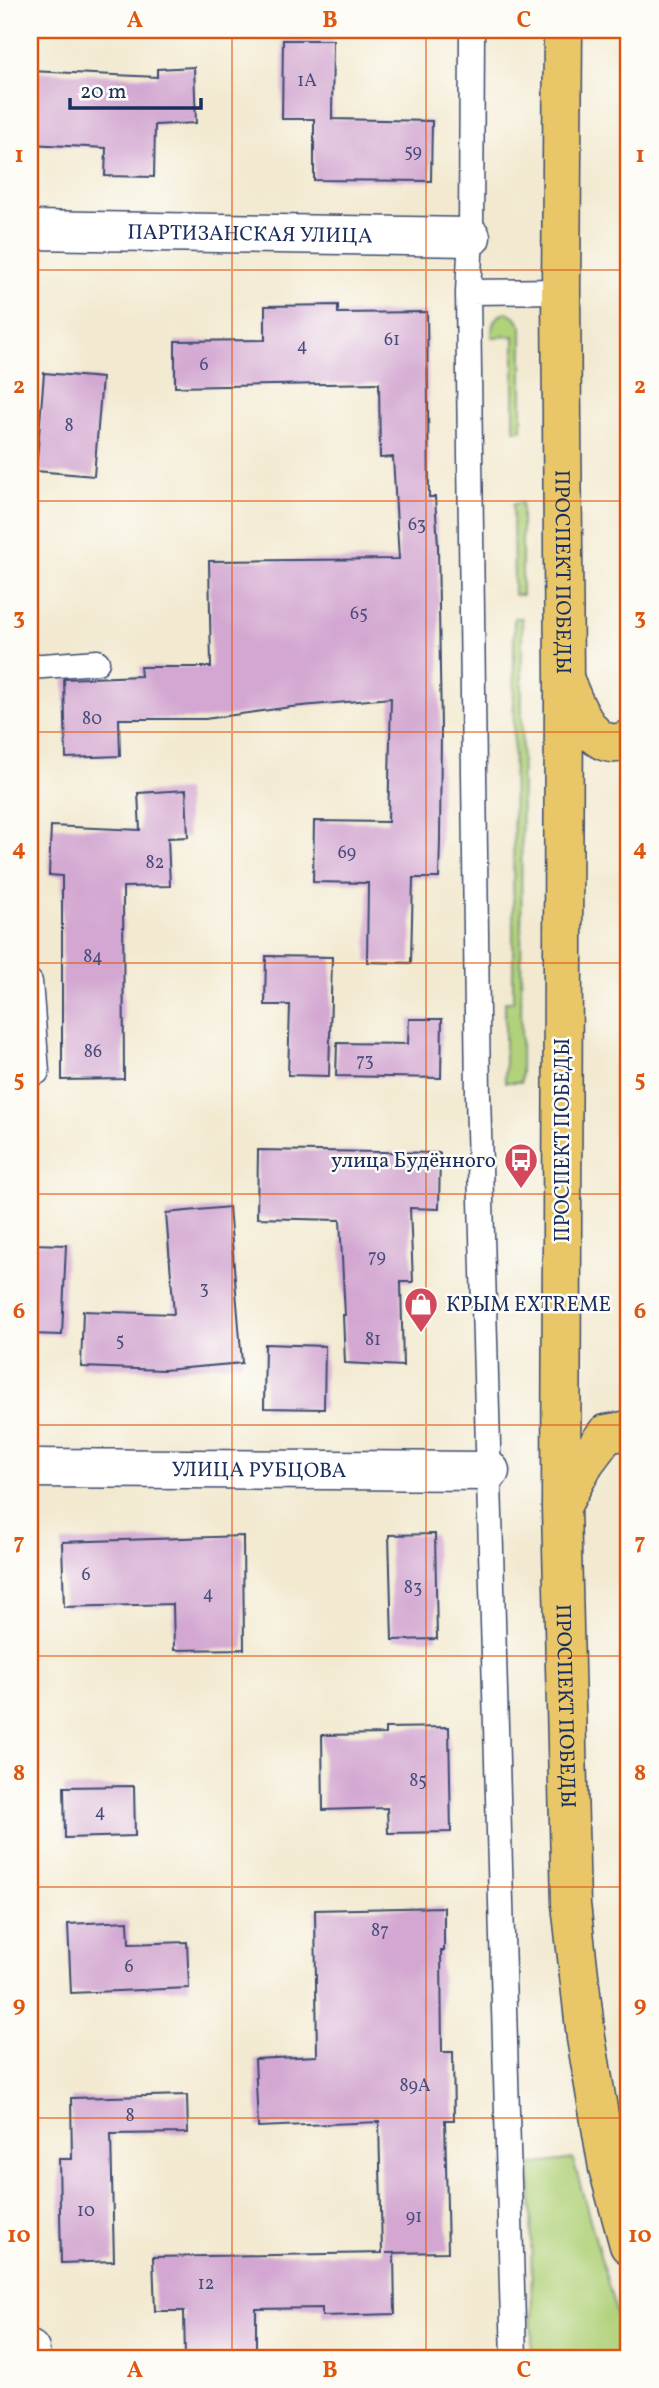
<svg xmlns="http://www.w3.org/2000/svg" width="659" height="2388" font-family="Vollkorn,serif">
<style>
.green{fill:#b1d27a;stroke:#66806c;stroke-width:2}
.building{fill:#d3a7d1}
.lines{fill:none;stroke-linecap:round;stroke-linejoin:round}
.lane-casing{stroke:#3b4b6f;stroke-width:27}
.street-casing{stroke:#3b4b6f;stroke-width:41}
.primary-casing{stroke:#3b4b6f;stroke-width:41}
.lane{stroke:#fff;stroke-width:24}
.street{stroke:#fff;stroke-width:38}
.primary{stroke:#e9c769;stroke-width:38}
.grid{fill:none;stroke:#de5710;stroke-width:2;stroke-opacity:0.55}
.labels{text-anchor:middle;stroke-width:5;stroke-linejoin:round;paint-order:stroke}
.number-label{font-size:18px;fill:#494d7b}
.street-label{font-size:21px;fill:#1b2f5e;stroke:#fdfcf7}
.poi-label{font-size:21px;fill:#1b2f5e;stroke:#fdfcf7;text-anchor:end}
.neatline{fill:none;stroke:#de5710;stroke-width:2.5}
.grid-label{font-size:23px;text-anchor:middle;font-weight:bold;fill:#de5710}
</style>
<rect width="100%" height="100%" fill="#fdfcf7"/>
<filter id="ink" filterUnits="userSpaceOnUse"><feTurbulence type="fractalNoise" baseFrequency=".0143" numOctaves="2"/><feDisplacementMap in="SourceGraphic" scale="14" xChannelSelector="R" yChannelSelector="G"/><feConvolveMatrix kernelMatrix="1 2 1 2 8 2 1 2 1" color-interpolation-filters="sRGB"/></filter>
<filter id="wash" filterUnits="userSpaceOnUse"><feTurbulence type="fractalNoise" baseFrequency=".00686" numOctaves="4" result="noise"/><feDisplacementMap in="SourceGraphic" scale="28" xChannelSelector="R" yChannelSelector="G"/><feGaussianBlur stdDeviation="1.57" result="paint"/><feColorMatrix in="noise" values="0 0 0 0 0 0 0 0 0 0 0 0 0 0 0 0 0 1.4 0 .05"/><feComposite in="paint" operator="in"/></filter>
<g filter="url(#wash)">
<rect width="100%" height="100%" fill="#f2e9d0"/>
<path class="green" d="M507 312 516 317 522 327V430H514V336L492 337C492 323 493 317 507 312Z
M522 503V595H514L513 504Z
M514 618H522L521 1082H505V1002H513Z
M573 2159 622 2334 625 2358H532L531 2165Z"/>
<g id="blocks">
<path class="building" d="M283 40H333L332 119 432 121 431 181 314 180V119H282Z
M194 67 196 123 155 125 154 177 105 176 106 148 30 144V71L157 77V69Z
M338 305V313L427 312 429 497H435L438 546 441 730 440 840 439 878H413L411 963 367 962 368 883 313 882 314 821 388 822 391 698 291 707 205 719H119L120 756 66 758 64 679 141 676 140 667H211L209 561 399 559 393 457 380 458 379 383 175 387V341L265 340V306Z
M44 373 102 378 94 476 36 471Z
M186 790 188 837 168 838 170 886 123 887 124 1079 62 1080V876L49 875 51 826 140 830 138 793Z
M266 956 332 957 329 1076 288 1075 290 1005H265Z
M409 1019H442L441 1078 336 1076 337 1043 408 1044Z
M258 1150 440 1153 439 1209 410 1208 413 1282H401L403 1366 345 1363 343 1315H345L340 1220 257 1218Z
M229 1207 242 1363 164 1370 81 1367 83 1311 174 1314 166 1213Z
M30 1244 66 1245 62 1335 30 1334Z
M265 1344 325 1346 324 1409 264 1408Z
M435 1534 437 1639 392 1640 389 1535Z
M243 1536 244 1649 174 1650 173 1604 64 1607 62 1542Z
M449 1727 451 1832 388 1833 387 1808 323 1810 322 1735 385 1734V1728Z
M134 1786 135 1836 65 1838 64 1787Z
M444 1907V1951H441L442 2052H453L454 2120H445L448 2252 386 2253H394L395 2314 322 2316V2308L256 2309V2358H185L184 2311H155L153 2257 382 2253 379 2122 258 2127 255 2059 317 2056 315 1910Z
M128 1921 129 1944 187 1942 189 1988 71 1993 68 1924Z
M187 2095 188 2133 111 2134 114 2261 61 2263 59 2159H72L71 2098Z"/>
</g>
</g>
<g filter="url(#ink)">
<use href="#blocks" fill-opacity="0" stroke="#3b4b6f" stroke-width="2"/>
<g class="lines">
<g class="lane-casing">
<path id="lane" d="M472 30 471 237 468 292 478 1095 514 2358
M468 292 561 291
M30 667 97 662
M30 982 37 1072"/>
</g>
<g class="street-casing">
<g id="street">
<path id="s1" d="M30 230 471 237"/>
<path id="s2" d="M30 1468 490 1471"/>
<path d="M30 2350V2358"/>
</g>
</g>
<g class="primary-casing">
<g id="primary">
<path id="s3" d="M563 30 561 291 564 678 561 1508 571 1904 586 2038 608 2168 629 2245"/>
<path d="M566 683C576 708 594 758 629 739"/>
<path d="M563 1503 585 1462 606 1434 629 1430"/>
</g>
</g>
<use href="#lane" class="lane"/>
<use href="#street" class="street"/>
<use href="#primary" class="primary"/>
</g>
</g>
<path class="grid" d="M232 30V2358M426 30V2358M30 270H629M30 501H629M30 732H629M30 963H629M30 1194H629M30 1425H629M30 1656H629M30 1887H629M30 2118H629"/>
<defs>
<g id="bus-pin" transform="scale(1.75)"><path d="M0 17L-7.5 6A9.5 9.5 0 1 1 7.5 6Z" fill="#d1495b" stroke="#fdfcf7"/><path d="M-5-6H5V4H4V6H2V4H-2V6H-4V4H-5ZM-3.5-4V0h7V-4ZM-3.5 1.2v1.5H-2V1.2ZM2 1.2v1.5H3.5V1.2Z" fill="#fff"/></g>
<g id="shop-pin" transform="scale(1.75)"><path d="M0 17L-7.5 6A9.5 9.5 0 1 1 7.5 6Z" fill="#d1495b" stroke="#fdfcf7"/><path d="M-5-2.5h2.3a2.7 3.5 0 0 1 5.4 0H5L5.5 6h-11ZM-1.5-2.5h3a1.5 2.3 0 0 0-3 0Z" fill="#fff"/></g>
</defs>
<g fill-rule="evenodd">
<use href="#bus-pin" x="521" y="1160"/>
<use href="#shop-pin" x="421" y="1304"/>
</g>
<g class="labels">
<g class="number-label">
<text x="307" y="86">1А</text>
<text x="413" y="157">59</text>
<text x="392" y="345">61</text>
<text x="302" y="351">4</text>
<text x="204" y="370">6</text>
<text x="69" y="431">8</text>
<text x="417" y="530">63</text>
<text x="359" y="619">65</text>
<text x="92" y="724">80</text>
<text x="347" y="858">69</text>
<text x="155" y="868">82</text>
<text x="93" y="962">84</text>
<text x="93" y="1057">86</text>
<text x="365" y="1066">73</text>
<text x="377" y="1262">79</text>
<text x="204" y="1294">3</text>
<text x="373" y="1345">81</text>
<text x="120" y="1346">5</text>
<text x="86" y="1580">6</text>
<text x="413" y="1593">83</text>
<text x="208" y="1599">4</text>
<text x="418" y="1786">85</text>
<text x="100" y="1817">4</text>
<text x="380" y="1936">87</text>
<text x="129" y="1972">6</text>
<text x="415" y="2091">89А</text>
<text x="130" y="2121">8</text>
<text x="86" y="2216">10</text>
<text x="414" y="2222">91</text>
<text x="206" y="2289">12</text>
</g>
<g class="street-label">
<text dy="7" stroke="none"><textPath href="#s1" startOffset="220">ПАРТИЗАНСКАЯ УЛИЦА</textPath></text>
<text dy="7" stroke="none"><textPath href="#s3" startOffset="542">ПРОСПЕКТ ПОБЕДЫ</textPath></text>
<text transform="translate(562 1140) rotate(-90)" y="7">ПРОСПЕКТ ПОБЕДЫ</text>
<text dy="7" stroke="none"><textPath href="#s2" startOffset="229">УЛИЦА РУБЦОВА</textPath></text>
<text dy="7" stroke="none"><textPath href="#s3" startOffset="1676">ПРОСПЕКТ ПОБЕДЫ</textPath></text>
</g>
<g class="poi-label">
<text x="496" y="1167">улица Будённого</text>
<text x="446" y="1311" text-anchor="start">КРЫМ EXTREME</text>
</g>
</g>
<rect width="659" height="2388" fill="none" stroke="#fdfcf7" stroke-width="77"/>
<path d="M70 98v10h131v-10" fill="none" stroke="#1b2f5e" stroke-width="3.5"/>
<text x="80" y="98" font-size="21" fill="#1b2f5e" stroke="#fdfcf7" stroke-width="5" paint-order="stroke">20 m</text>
<rect x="38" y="38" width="582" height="2312" class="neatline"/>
<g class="grid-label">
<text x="135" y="27">A</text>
<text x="330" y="27">B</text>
<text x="524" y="27">C</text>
<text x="19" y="162">1</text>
<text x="640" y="162">1</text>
<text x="19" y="393">2</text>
<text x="640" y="393">2</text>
<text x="19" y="624">3</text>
<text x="640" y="624">3</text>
<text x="19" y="855">4</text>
<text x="640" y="855">4</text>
<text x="19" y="1086">5</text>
<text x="640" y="1086">5</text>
<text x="19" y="1318">6</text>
<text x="640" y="1318">6</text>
<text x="19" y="1549">7</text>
<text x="640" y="1549">7</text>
<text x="19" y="1780">8</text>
<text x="640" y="1780">8</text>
<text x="19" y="2011">9</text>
<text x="640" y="2011">9</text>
<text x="19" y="2242">10</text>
<text x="640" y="2242">10</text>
<text x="135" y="2377">A</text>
<text x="330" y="2377">B</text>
<text x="524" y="2377">C</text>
</g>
</svg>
